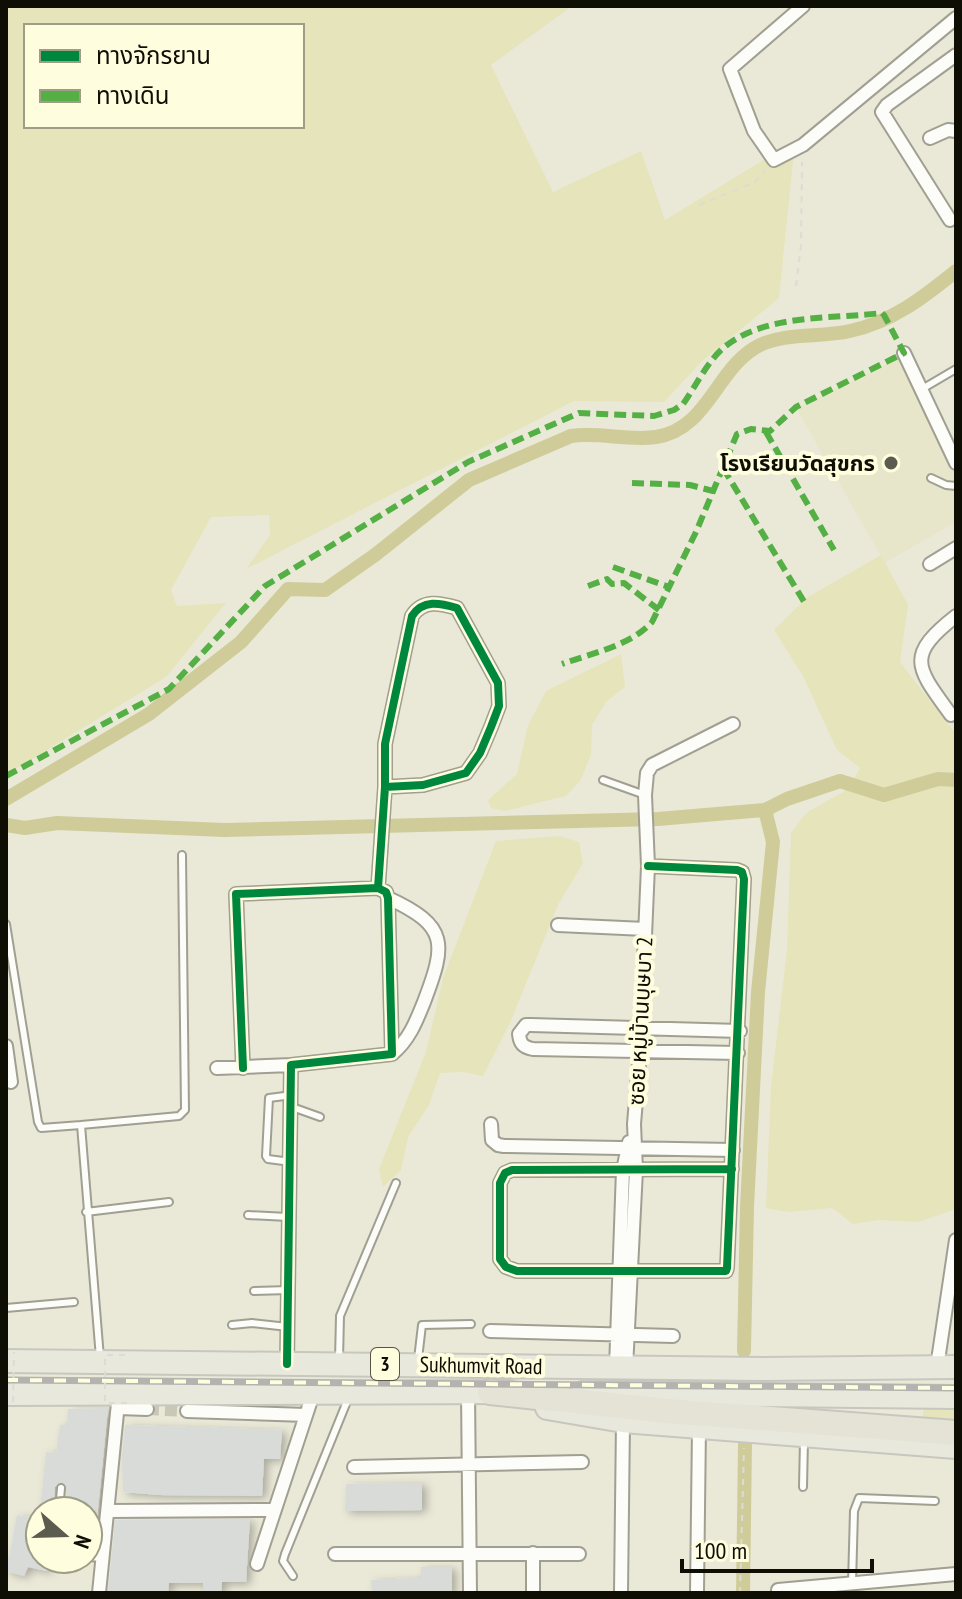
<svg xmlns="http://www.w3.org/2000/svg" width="962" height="1599" font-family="'PT Sans Narrow','Noto Sans Thai',sans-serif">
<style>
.built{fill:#e8e6ca}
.green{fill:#e6e4bb;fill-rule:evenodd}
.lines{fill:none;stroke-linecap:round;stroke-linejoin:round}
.canal{stroke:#cfcc9a;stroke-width:14}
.building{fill:#d9dbd9;filter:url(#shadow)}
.minor-tunnel{stroke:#c9c8b8;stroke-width:12;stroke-dasharray:12 6;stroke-linecap:butt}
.service-casing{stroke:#a09f92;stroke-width:10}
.minor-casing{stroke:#a09f92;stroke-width:16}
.trunk-casing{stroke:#c8c7bf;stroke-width:26}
.motorway-casing{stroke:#c8c7bf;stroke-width:28}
.path{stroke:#dcdbd5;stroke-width:2;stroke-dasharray:6 6;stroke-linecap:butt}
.service{stroke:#fcfcf9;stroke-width:6}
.minor{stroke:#fcfcf9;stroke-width:12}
.trunk{stroke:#e9e8dc;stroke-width:22}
.motorway{stroke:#e4e3d5;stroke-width:24}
.rail-casing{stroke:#b4b3b0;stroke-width:7}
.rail{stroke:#fefdde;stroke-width:4;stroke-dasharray:12;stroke-linecap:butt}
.path-bridge{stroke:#dcdbd5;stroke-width:2;stroke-dasharray:6 6;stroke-linecap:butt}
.quiet{stroke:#54b044;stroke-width:6;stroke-dasharray:12 6;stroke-linecap:butt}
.cycleway-casing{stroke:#fefdde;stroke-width:13}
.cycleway{stroke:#00873e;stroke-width:8}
.poi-dot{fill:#5c5b4f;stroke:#fefdde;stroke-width:3}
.labels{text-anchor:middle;stroke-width:8;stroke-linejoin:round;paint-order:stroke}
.shield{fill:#fefdde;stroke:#575646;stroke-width:2}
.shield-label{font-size:20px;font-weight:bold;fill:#0f0e05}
.poi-label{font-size:22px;font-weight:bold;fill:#0f0e05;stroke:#fefdde;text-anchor:end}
.street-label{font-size:22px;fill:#0f0e05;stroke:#fefdde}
</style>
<defs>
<filter id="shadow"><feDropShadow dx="4.5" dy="2.5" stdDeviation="4" flood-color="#0004"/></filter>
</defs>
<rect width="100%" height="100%" fill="#eae9d8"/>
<path class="built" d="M901 357 956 468V522L885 563 796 408Z"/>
<path class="green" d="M6 6H572L491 65 553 192 641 151 665 220 795 141 779 298 702 361 664 402 574 401 246 569 270 535 269 515 211 517 171 590 177 606 226 603 166 677 6 775ZM26 26H302V126H26Z
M881 555 908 605 900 662 956 734V1209L918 1222 879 1220 853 1224 832 1208 789 1212 766 1208 771 1086 787 950 791 833 806 813 848 789 860 768 837 750 803 676 774 630 808 597Z
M621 654 625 687 606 702 592 725 591 755 580 781 566 796 505 811 491 808 488 800 517 774 528 725 546 691Z
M559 836 579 842 583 863 558 905 510 1023 483 1076 463 1072 440 1073 429 1105 408 1137 401 1170 383 1187 379 1169 426 1052 443 978 496 841Z
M924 1397H956V1433L922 1429Z"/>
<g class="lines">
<path class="canal" d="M6 799 149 714 241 642 288 589 325 590 375 555 469 480 571 436C599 432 628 441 656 437 708 430 717 366 760 345 788 332 821 338 850 331 892 322 924 297 956 271
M6 825 25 828 57 823 224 830 658 819 765 810 787 799 840 781 884 795 938 779 956 780
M744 1351 747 1207 758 992 773 842 765 810
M743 1593 745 1444"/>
</g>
<path class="building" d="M108 1408 97 1519 88 1518V1511H65L67 1488 62 1482 55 1487 53 1511H40L46 1452 56 1453 60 1425H68V1409Z
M125 1425 282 1430 280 1459H264L262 1496 160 1495 123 1492 122 1456Z
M422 1483V1510L345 1511 346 1484Z
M17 1515 40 1519V1559H49L47 1571 28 1567 24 1576 6 1571V1558H9Z
M250 1519 246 1582H222L221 1593H203V1583H169L168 1593H108L115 1520Z
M421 1567H452V1593H372L371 1580 421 1578Z"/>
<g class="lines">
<path class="minor-tunnel" d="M147 1409 187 1411"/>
<g class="service-casing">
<path id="service" d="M922 389 956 369
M931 478 946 485 956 486
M603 780 645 795
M6 924 38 1122 41 1128 81 1125 100 1358
M292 1107 320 1117
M81 1125 179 1116 185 1110 182 855
M291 1162 268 1159 266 1156 269 1098 292 1095
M86 1212 169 1202
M248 1215 288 1217
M254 1291 289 1290
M6 1308 74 1302
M232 1325 252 1323 288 1327
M418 1359 422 1325 471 1324
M339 1360 340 1316 396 1183
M803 1487 804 1440
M59 1511 61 1488
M88 1557 103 1558
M293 1576 283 1561 285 1554 348 1399
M852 1584 854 1511 859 1498 935 1501"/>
</g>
<g class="minor-casing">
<path id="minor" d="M803 6 730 69 754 131 774 160 803 145 956 18
M930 138 948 130 956 131
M950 220 882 112 887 105 956 55
M904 353 956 463
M930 564 956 548
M951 715C916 667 905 656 956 616
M648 866 737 870 742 872 744 879 727 1268 726 1271H517L506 1267 500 1259V1183L505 1173 512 1170 732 1169
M378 888 385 787 423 785 466 773 480 753 491 727 499 706 498 683 457 608C440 603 423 599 412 616L385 744V787
M388 898C449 926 446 944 424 1002 416 1022 409 1040 392 1054
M558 925 645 929
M6 1046 11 1082
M738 1053 533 1049C523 1047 520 1044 519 1034L526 1025H531L740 1031
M217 1068 291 1065
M243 1068 236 894 378 888 386 892 388 898 392 1054 291 1065 287 1364
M491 1124 492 1140 498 1145 504 1146 733 1150
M490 1331 673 1336
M937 1367 956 1240
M616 1368 623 1170 629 1142
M626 1368 636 1170 634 1124 640 1052 648 866 645 795 647 773 652 765 733 724
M468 1392 470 1593
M118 1408 147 1409
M187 1411 306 1415
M354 1467 582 1462
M108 1511 274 1510
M533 1553V1593
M335 1554H579
M257 1564 314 1391
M778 1590 956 1574
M99 1593 119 1393
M621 1593 623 1421
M697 1593 699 1427"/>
</g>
<g class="trunk-casing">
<path id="trunk" d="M6 1361 764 1369 956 1367
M583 1393 956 1397
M6 1394 509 1392
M547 1408 623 1421 956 1447"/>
</g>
<g class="motorway-casing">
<path id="motorway" d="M490 1392 666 1411 956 1433"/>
</g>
<path class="path" d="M699 205 755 182 765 170
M796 286 801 245 802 162
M740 1593 744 1448"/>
<use href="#service" class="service"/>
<use href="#minor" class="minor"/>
<use href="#trunk" class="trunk"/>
<use href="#motorway" class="motorway"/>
<g class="rail-casing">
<path id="rail" d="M6 1380 956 1388"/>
</g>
<use href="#rail" class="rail"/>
<path class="path-bridge" d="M13 1402 14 1352
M127 1403H105V1355H131"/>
<path class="quiet" d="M766 432 834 550
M723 468 806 605
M632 483 690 485 713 491
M613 567 669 587
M588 586 607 579 612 584 624 583 659 610
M6 776 169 689 265 586 468 462 579 413 654 416 674 410 683 404C696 386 709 358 727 345 768 314 832 319 882 313L884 315 904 353 796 407 770 431 751 429 737 434 696 532 652 622C630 646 592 653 562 664"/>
<g class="cycleway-casing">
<path id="cycleway" d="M648 866 737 870 742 872 744 879 727 1268 726 1271H517L506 1267 500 1259V1183L505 1173 512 1170 732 1169
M378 888 385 787 423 785 466 773 480 753 491 727 499 706 498 683 457 608C440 603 423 599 412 616L385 744V787
M243 1068 236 894 378 888 386 892 388 898 392 1054 291 1065 287 1364"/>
</g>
<use href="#cycleway" class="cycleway"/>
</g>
<circle class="poi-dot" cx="891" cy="463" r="8"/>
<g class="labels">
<rect class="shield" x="371" y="1348" width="28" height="32" rx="6"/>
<g class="shield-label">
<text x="385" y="1371">3</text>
</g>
<g class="poi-label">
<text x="875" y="471">โรงเรียนวัดสุขกร</text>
</g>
<g class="street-label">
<text transform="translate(640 1021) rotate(-87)" y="8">ซอย หมู่บ้านบุษบา 2</text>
<text transform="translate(481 1365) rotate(1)" y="8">Sukhumvit Road</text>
</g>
</g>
<rect width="962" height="1599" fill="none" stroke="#0f0e05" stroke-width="16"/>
<rect x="24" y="24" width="280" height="104" fill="#fefdde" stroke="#9e9d87" stroke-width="2"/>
<rect x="40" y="50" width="40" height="12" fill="#00873e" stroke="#9e9d87" stroke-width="2"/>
<text x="96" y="64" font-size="24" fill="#0f0e05">ทางจักรยาน</text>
<rect x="40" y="90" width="40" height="12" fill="#54b044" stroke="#9e9d87" stroke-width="2"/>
<text x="96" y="104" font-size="24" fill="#0f0e05">ทางเดิน</text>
<g transform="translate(64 1535) rotate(110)"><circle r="38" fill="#fefdde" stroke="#9e9d87" stroke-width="2"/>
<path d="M0-6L14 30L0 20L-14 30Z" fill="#5c5b4f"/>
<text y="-12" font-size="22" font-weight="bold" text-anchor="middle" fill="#0f0e05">N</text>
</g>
<path d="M682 1559v12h190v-12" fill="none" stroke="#0f0e05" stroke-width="4"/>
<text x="694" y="1559" font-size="24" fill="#0f0e05" stroke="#fefdde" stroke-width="6" paint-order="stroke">100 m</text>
</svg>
